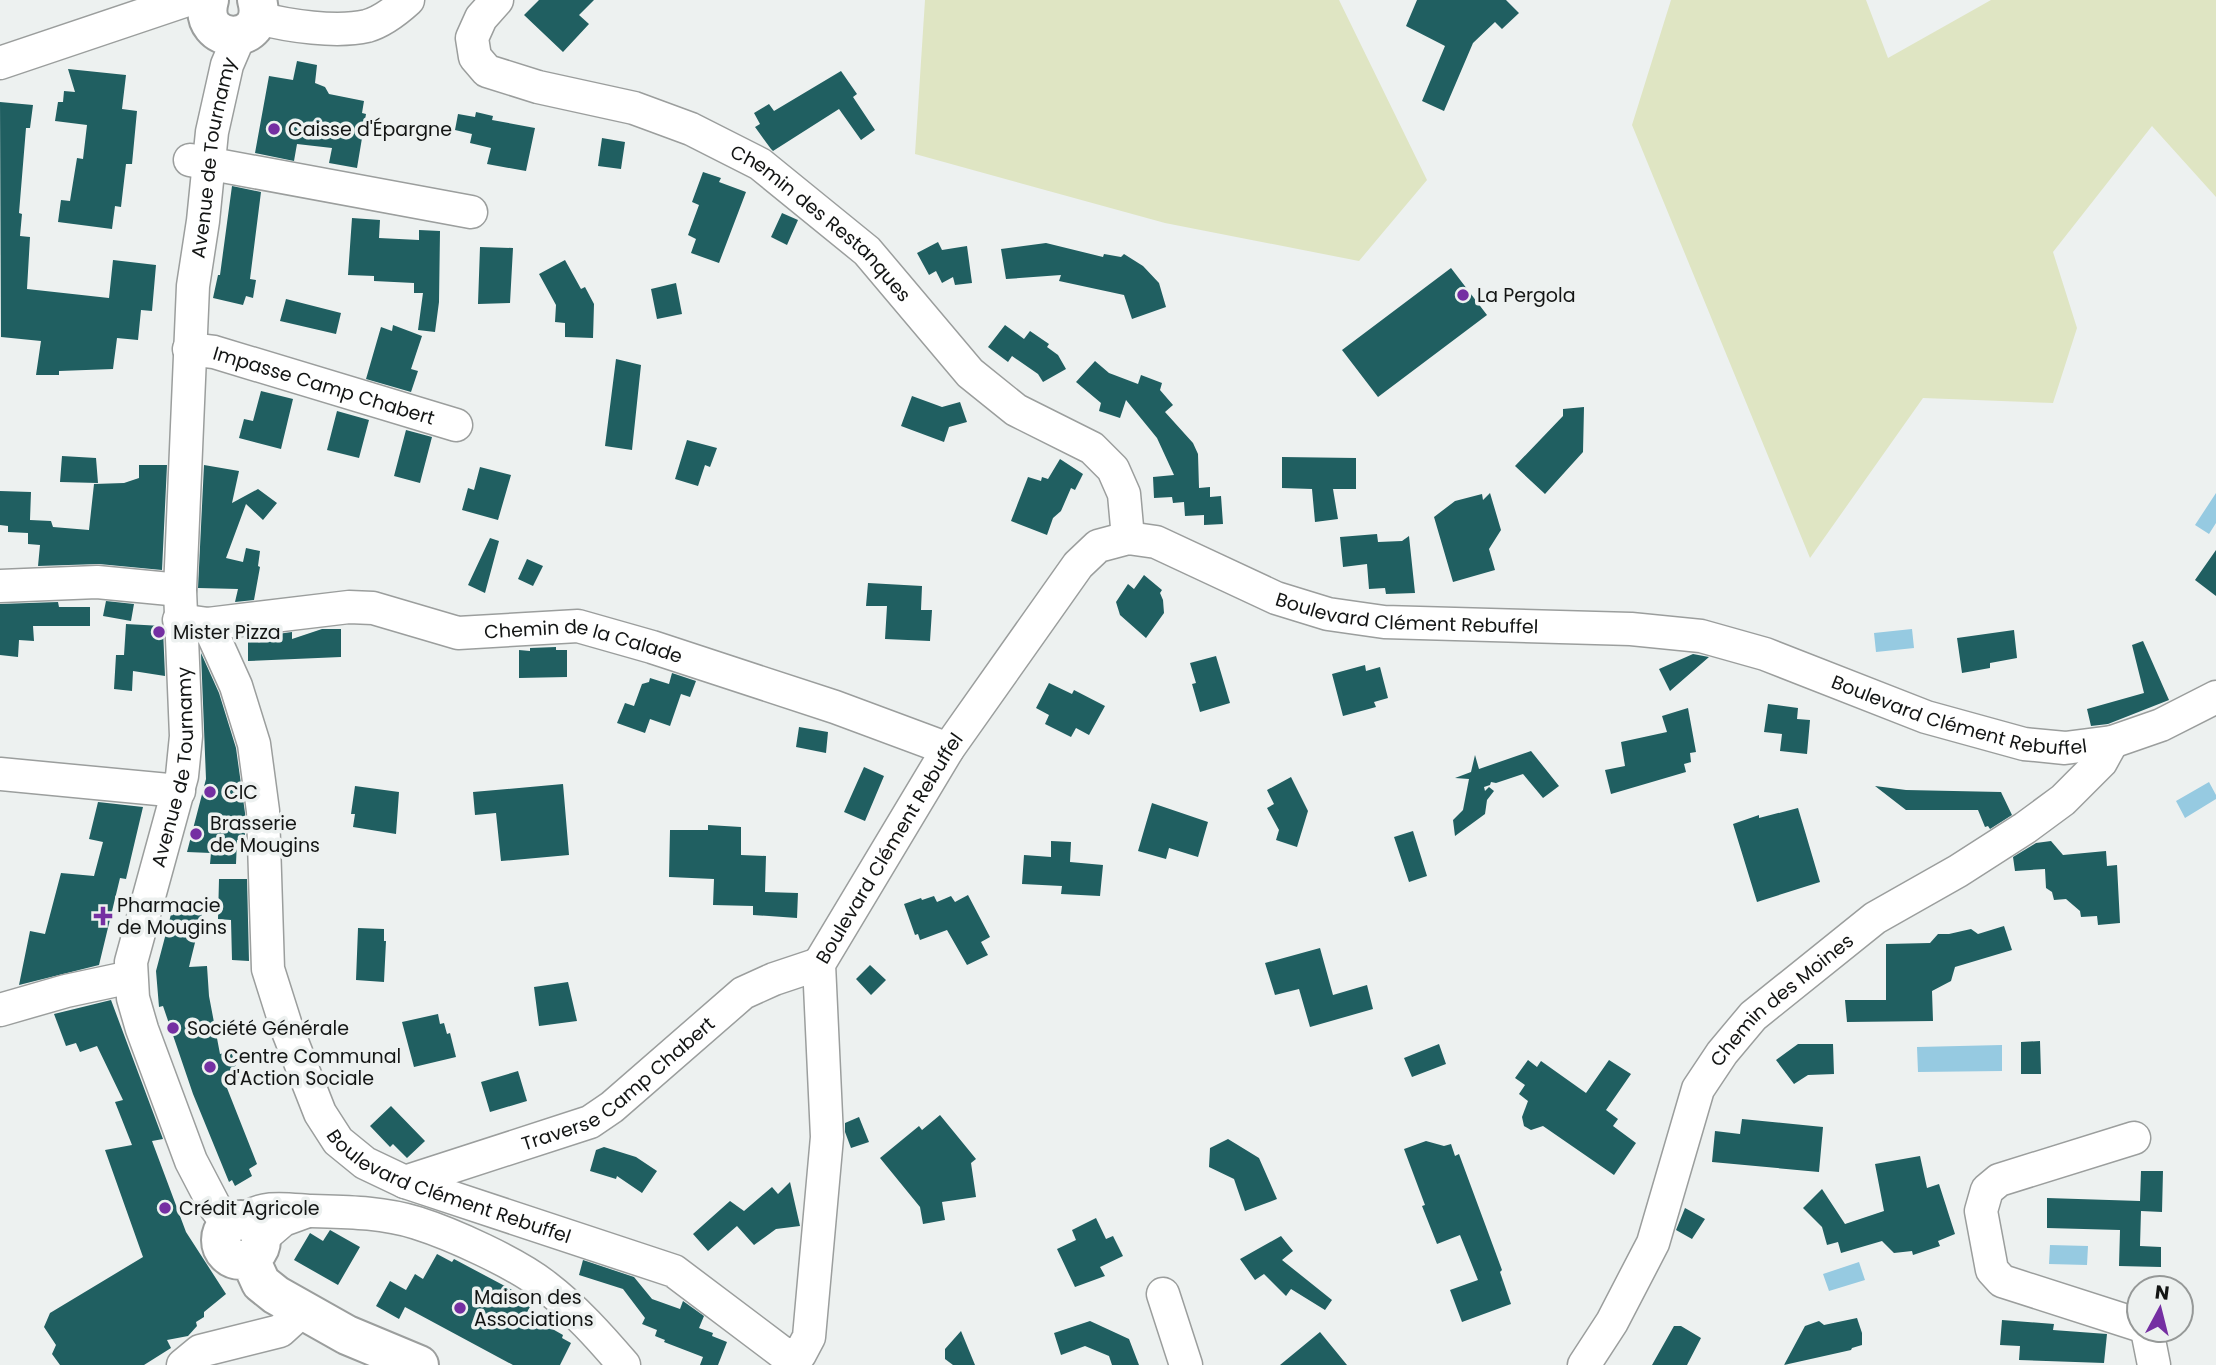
<svg xmlns="http://www.w3.org/2000/svg" width="2216" height="1365" font-family="Poppins,sans-serif">
<style>
.green{fill:#dfe5c3}
.water{fill:#96cae1}
.building{fill:#205f61}
.lines{fill:none;stroke-linecap:round;stroke-linejoin:round}
.minor-casing{stroke:#9b9e9d;stroke-width:35}
.major-casing{stroke:#9b9e9d;stroke-width:42}
.minor{stroke:#fff;stroke-width:32}
.major{stroke:#fff;stroke-width:38}
.poi-dot{fill:#752fa2;stroke:#edf1f0;stroke-width:2.5}
.labels{text-anchor:middle;stroke-width:7;stroke-linejoin:round;paint-order:stroke}
.poi-label{font-size:19px;fill:#131514;stroke:#edf1f0;text-anchor:start}
.street-label{font-size:19px;fill:#131514;stroke:#edf1f0}
</style>
<rect width="100%" height="100%" fill="#edf1f0"/>
<path class="green" d="M925 0H1339L1427 180 1359 261 1165 223 915 154Z
M1671 0H1866L1888 58 1991 0H2216V197L2152 126 2053 252 2077 328 2053 403 1923 398 1810 558 1632 125Z"/>
<path class="water" d="M2216 493V523L2209 534 2195 525Z
M1912 629 1914 648 1876 652 1874 633Z
M2209 782 2216 795V799L2185 818 2176 801Z
M2002 1045V1071L1918 1072 1917 1047Z
M2050 1245 2088 1246 2087 1265 2049 1264Z
M1859 1262 1865 1280 1829 1291 1823 1274Z"/>
<path class="building" d="M539 0H594L579 15 589 24 563 52 524 15Z
M1417 0H1506L1519 13 1502 29 1495 22 1473 43 1444 111 1422 101 1445 46 1406 26Z
M297 61 317 65 315 83 325 87 329 94 364 101 362 113 366 114 357 168 329 163 332 148 297 144 294 161 255 153 269 76 293 80Z
M68 69 126 75 122 109 137 111 132 164H126L121 207 115 206 112 229 58 222 61 200 70 201 77 158 83 159 87 125 55 121 58 102H63L64 91 75 92Z
M841 71 857 94 853 97 875 130 861 140 839 109 773 151 771 149 755 127 760 124 754 113 769 104 774 111Z
M0 102 33 105 30 128H26L19 213 22 214 20 236 30 237 27 289 109 298 113 260 156 265 152 311 141 310 138 340 117 338 113 369 59 371V375H36L41 341 1 337Z
M476 112 493 116 492 120 535 128 526 171 487 164 491 148 470 143 472 134 455 130 458 114 475 117Z
M602 138 625 142 621 169 598 166Z
M703 172 721 178 719 182 746 192 719 263 691 253 696 239 688 235 699 205 692 202Z
M232 186 261 192 250 279 256 280 253 298 246 296 243 305 213 298 218 275H220Z
M782 213 798 220 787 245 771 237Z
M352 218 380 220 379 238 419 240V230L440 231 439 302 435 332 418 330 423 293H414V283L374 281V276L348 275Z
M938 242 942 250 967 246 972 283 955 285 953 277 942 283 936 271 929 275 917 253Z
M1046 243 1103 257 1104 254 1121 257 1124 254 1143 266 1159 283 1166 307 1132 319 1124 295 1059 281 1061 275 1006 279 1001 249Z
M480 247 513 248 510 303 478 304Z
M565 260 581 289 585 287 594 304 593 338 565 337V323L555 322 556 305 539 274Z
M1451 268 1487 315 1378 397 1342 350Z
M676 283 682 314 657 319 651 289Z
M286 299 341 313 336 334 280 321Z
M393 325 422 336 411 369 418 371 411 392 366 379 381 327 392 331Z
M1005 325 1024 339 1030 331 1049 344 1047 347 1058 355 1066 369 1043 382 1038 374 1012 356 1008 362 988 347Z
M616 359 641 365 632 450 605 446Z
M1095 361 1109 373 1138 384 1141 375 1162 383 1160 390 1173 405 1165 412 1193 443 1198 454 1199 488 1210 487V497L1221 496 1223 524 1204 525V515L1185 516 1184 502 1173 503 1172 497 1154 498 1153 477 1174 475 1157 438 1126 400 1120 418 1099 411 1101 403 1076 382Z
M261 391 293 399 281 449 239 438 244 419 253 421Z
M912 396 942 407 960 402 967 422 949 427 944 442 901 426Z
M1584 407 1583 452 1545 494 1515 466 1563 416V409Z
M337 411 369 420 359 458 327 450Z
M406 430 432 437 420 483 394 476Z
M687 440 717 448 710 467 705 465 698 486 675 479Z
M62 456 96 458 98 483 60 482Z
M1282 457 1356 458V489H1333L1338 519 1315 522 1312 489 1282 488Z
M1060 459 1083 474 1075 490 1071 488 1061 511 1053 518 1047 535 1011 521 1028 477 1041 481 1042 477 1048 479Z
M139 465H167L162 570 99 564 38 566 40 545 28 544V533L8 532V526L0 525V491L31 492 30 520 51 521 53 527 89 530 94 484 124 483 139 478Z
M204 465 239 471 232 503 258 489 277 503 263 520 246 504 226 558 243 562 246 548 260 551 258 566 260 567 254 600 235 602 238 589 198 588Z
M480 467 511 475 498 520 462 510 468 488 474 490Z
M1490 493 1501 530 1489 549 1495 570 1453 582 1434 517 1455 501 1482 494 1483 500Z
M1377 534 1378 542 1402 541 1409 536 1415 593 1386 594 1385 588 1369 589 1367 564 1343 567 1340 537Z
M490 538 499 541 485 593 468 585Z
M2216 550V596L2195 580Z
M527 559 543 566 533 586 518 579Z
M1144 575 1162 590 1160 593 1163 600 1164 613 1146 638 1120 615 1116 602 1128 584 1134 589Z
M868 583 922 586 921 610H932L930 641 885 639 887 606H866Z
M106 601 134 604 131 621 103 616Z
M58 602 59 607H90V626H33L34 641 19 640 18 657 0 655V604Z
M126 624 162 626 163 629 165 676 133 671 132 691 114 689 116 655H124Z
M322 629H341V657L248 661V638L292 632V639Z
M2014 630 2017 658 1990 663V668L1962 673 1957 638Z
M2143 641 2169 700 2108 724 2091 726 2087 709 2144 693 2132 645Z
M556 647V650H567V677L519 678V650L530 651V648Z
M201 653 219 693 236 748 245 813V837L239 836V840H237L236 864H210L211 853 187 852 206 779Z
M1693 654 1709 657 1670 691 1659 669Z
M1216 656 1230 703 1200 712 1192 684 1196 683 1190 663Z
M1365 665 1366 671 1380 667 1388 698 1374 702 1376 707 1343 716 1332 674Z
M672 673 696 681 690 697 681 694 670 726 650 719 645 733 617 723 625 703 634 706 642 684 649 682 650 678 669 684Z
M1049 683 1072 694 1074 690 1105 706 1089 735 1076 728 1071 737 1045 724 1049 715 1036 708Z
M1768 704 1798 708 1797 719 1810 720 1807 754 1780 751 1782 734 1764 732Z
M1688 708 1696 752 1690 753 1691 762 1684 764 1686 772 1611 794 1605 770 1625 766 1621 742 1667 732 1662 716Z
M799 727 828 732 826 753 796 747Z
M1531 751 1559 786 1543 798 1523 774 1496 783 1491 782 1490 785 1484 787 1485 791 1489 787 1494 791 1487 800 1485 814 1455 836 1453 820 1463 810 1469 779 1455 778 1471 772 1475 755 1479 769Z
M864 767 884 776 865 821 844 812Z
M1291 777 1308 811 1297 847 1276 840 1279 830 1267 808 1274 804 1267 790Z
M563 784 569 855 501 861 496 813 475 815 473 792Z
M355 786 399 792 396 834 353 827 355 814H351Z
M1875 786 1906 790 2001 792 2012 815 1990 829 1988 826 1985 827 1978 810H1906Z
M98 802 143 807 126 879 120 878 99 965 19 985 30 931 45 934 61 873 94 876 103 842 89 839Z
M1152 803 1208 822 1198 857 1169 848 1166 859 1138 851Z
M1798 808 1820 882 1757 902 1733 824 1759 815V818Z
M708 825 741 827V855L766 856 765 892 798 893 797 918 753 915V906L713 905 714 879 669 877 670 830H708Z
M1413 831 1427 876 1409 882 1394 837Z
M1051 841 1071 842 1070 862 1103 865 1100 896 1061 894 1062 886 1022 884 1024 855 1051 857Z
M2051 841 2063 855 2106 851 2107 866 2117 865 2120 923 2098 925 2097 916 2081 917 2080 911 2066 899 2054 900 2052 892 2046 888 2045 869 2015 871 2013 857 2036 843Z
M219 879H247L249 961 232 960 231 920 218 919Z
M968 895 990 937 981 942 988 955 967 965 947 930 920 940 918 934 915 935 904 904 921 898 922 900 934 896 937 902 951 896 955 902Z
M174 903 203 910 189 967 207 966 209 996 220 1054 231 1051 240 1079 225 1083 257 1164 249 1169 252 1176 235 1186 232 1180 229 1182 193 1094 163 1006 159 1007 156 971Z
M2004 926 2012 950 1955 967 1951 981 1932 991 1933 1021 1847 1022 1845 1000H1886V944L1930 943 1938 934H1949L1971 929 1978 934Z
M358 928 384 929V941H386L384 982 356 980Z
M1320 948 1333 995 1367 985 1373 1009 1310 1027 1299 989 1275 995 1265 963Z
M870 965 886 980 871 995 856 979Z
M568 982 577 1021 539 1026 534 987Z
M111 1000 163 1139 152 1141 186 1232 226 1294 204 1312V1317L196 1322 197 1326 188 1336 167 1340 171 1348 144 1365H60L52 1354 56 1345 44 1327 50 1313 143 1257 105 1150 132 1145 115 1102 123 1100 97 1046 80 1052 76 1043 66 1046 54 1014Z
M438 1014 440 1024 444 1023 447 1034 450 1033 456 1057 414 1067 402 1022Z
M2040 1041 2041 1074H2021V1042Z
M1439 1044 1446 1064 1412 1077 1404 1058Z
M1798 1044H1833L1834 1074 1808 1075 1794 1084 1776 1060Z
M1528 1060 1537 1067 1541 1061 1586 1093 1609 1060 1631 1074 1606 1110 1618 1119 1613 1126 1636 1143 1614 1175 1543 1126 1531 1130 1524 1126 1522 1117 1528 1101 1519 1094 1525 1085 1515 1078Z
M518 1071 527 1101 490 1112 481 1082Z
M391 1106 425 1141 407 1158 393 1144 390 1147 370 1126Z
M940 1115 976 1159 971 1163 976 1197 942 1202 945 1220 923 1224 920 1207 880 1158 919 1126 922 1130Z
M859 1117 869 1142 851 1148 845 1132V1123Z
M1742 1119 1823 1127 1819 1172 1712 1162 1715 1131 1740 1134Z
M1228 1139 1259 1158 1277 1199 1245 1211 1234 1179 1209 1167 1210 1148Z
M1426 1141 1444 1146 1451 1144 1455 1156 1459 1154 1502 1270 1500 1272 1511 1304 1462 1322 1450 1290 1478 1280 1460 1235 1437 1244 1422 1206 1425 1205 1404 1149Z
M604 1147 636 1157 657 1171 642 1193 617 1176 616 1179 590 1171 596 1150Z
M1920 1156 1927 1188 1939 1184 1955 1234 1938 1241 1940 1246 1913 1255 1912 1251 1894 1253 1882 1241 1841 1253 1838 1242 1827 1245 1822 1227 1803 1208 1822 1189 1845 1224 1884 1211 1875 1164Z
M2141 1171H2163L2162 1212 2141 1211 2140 1246 2161 1247V1267L2119 1266 2120 1230 2047 1228V1198L2140 1201Z
M790 1182 800 1226 776 1229 754 1245 737 1226 708 1251 693 1234 730 1201 744 1211 772 1187 778 1194Z
M1685 1208 1705 1219 1692 1239 1676 1230Z
M1096 1218 1106 1239 1113 1236 1123 1256 1100 1267 1105 1276 1075 1287 1057 1249 1076 1240 1072 1230Z
M330 1230 360 1247 338 1285 294 1260 310 1233 323 1241Z
M1281 1236 1293 1251 1282 1260 1332 1300 1325 1310 1291 1289 1286 1296 1264 1274 1255 1280 1240 1259Z
M437 1254 452 1262 454 1259 518 1293 516 1297 531 1305 526 1314 563 1335 562 1338 571 1343 560 1365H513L405 1307 399 1319 376 1306 390 1281 406 1290 415 1274 423 1279Z
M583 1260 634 1277 652 1299 680 1309 683 1301 704 1316 699 1328 713 1333 712 1336 727 1342 718 1365H700L703 1357 664 1342 665 1340 655 1336 657 1330 642 1324 645 1318 623 1289 579 1275Z
M1857 1318 1862 1333V1345L1852 1348 1851 1350 1784 1365 1805 1326 1819 1321 1824 1325Z
M2002 1320 2054 1324 2053 1330 2107 1334 2104 1363 2019 1360 2020 1346 2000 1345Z
M1090 1321 1129 1339 1139 1365H1112L1109 1356 1085 1346 1061 1355 1054 1333Z
M1674 1326H1681L1701 1338 1687 1365H1652Z
M961 1331 975 1365H953L945 1359V1349Z
M1320 1332 1347 1365H1280Z"/>
<g class="lines">
<g class="minor-casing">
<g id="minor">
<path id="s1" d="M497 0 481 18 472 38 475 57 487 71 538 87 634 108 691 129 760 164 867 251 970 373 1016 410 1092 448 1113 469 1124 494 1128 538"/>
<path d="M259 18C288 26 337 33 367 26 381 22 397 10 408 0"/>
<path d="M0 63 187 0"/>
<path d="M190 160 471 212"/>
<path id="s2" d="M189 349 214 352 456 425"/>
<path d="M0 586 97 582 180 590"/>
<path id="s3" d="M179 620 208 624 236 686 254 744 263 811 268 969 287 1029 320 1113 338 1141 365 1163 405 1182 674 1271 784 1354H800L809 1337 827 1137 819 964 948 749 1078 565 1098 546 1128 538 1156 542 1276 598 1328 614 1384 622 1631 629 1701 636 1765 654 1926 717 2024 744 2065 748 2112 742 2161 725 2216 697"/>
<path id="s4" d="M208 624 349 607 373 608 458 633 578 626 652 647 835 707 948 749"/>
<path d="M0 774 179 791"/>
<path d="M0 1010 66 991 131 977"/>
<path d="M2134 1138 1999 1180 1987 1190 1981 1211 1992 1270 2002 1281 2139 1325"/>
<path id="s5" d="M405 1182 590 1122 612 1107 743 993 774 979 819 964"/>
<path d="M245 1220C261 1204 291 1210 311 1211 346 1212 382 1212 417 1223 452 1234 516 1263 545 1286 575 1309 600 1337 624 1365"/>
<path id="s6" d="M228 1224 215 1207 191 1161 142 1029 133 998 131 962 182 776 186 736 180 590 193 286 203 221 212 132 227 65 236 44 242 35"/>
<path d="M262 1238 283 1220 305 1212"/>
<path d="M1163 1294 1186 1365"/>
<path d="M2147 1330 2154 1365"/>
<path d="M183 1365 200 1351 280 1331 302 1311"/>
<path id="s7" d="M1584 1365 1612 1322 1653 1243 1698 1089 1722 1053 1753 1016 1875 918 1958 871 2025 828 2063 800 2101 762 2112 742"/>
</g>
</g>
<g class="major-casing">
<path id="major" d="M209 0C196 47 270 48 257 0
M221 1240a20 20 0 1 1 40 0a20 20 0 1 1-40 0Z
M250 1259 261 1283 276 1295 347 1335 419 1365"/>
</g>
<use href="#minor" class="minor"/>
<use href="#major" class="major"/>
</g>
<g class="poi-dot">
<circle cx="274" cy="129" r="7"/>
<circle cx="1463" cy="295" r="7"/>
<circle cx="159" cy="632" r="7"/>
<circle cx="210" cy="792" r="7"/>
<circle cx="196" cy="834" r="7"/>
<path d="M99.5 905.5h7v7h7v7h-7v7h-7v-7h-7v-7h7z"/>
<circle cx="173" cy="1028" r="7"/>
<circle cx="210" cy="1067" r="7"/>
<circle cx="165" cy="1208" r="7"/>
<circle cx="460" cy="1308" r="7"/>
</g>
<g class="labels">
<g class="poi-label">
<text x="288" y="136">Caisse d'Épargne</text>
<text x="1477" y="302">La Pergola</text>
<text x="173" y="639">Mister Pizza</text>
<text x="224" y="799">CIC</text>
<text x="210" y="830">Brasserie<tspan x="210" dy="22">de Mougins</tspan></text>
<text x="117" y="912">Pharmacie<tspan x="117" dy="22">de Mougins</tspan></text>
<text x="187" y="1035">Société Générale</text>
<text x="224" y="1063">Centre Communal<tspan x="224" dy="22">d'Action Sociale</tspan></text>
<text x="179" y="1215">Crédit Agricole</text>
<text x="474" y="1304">Maison des<tspan x="474" dy="22">Associations</tspan></text>
</g>
<g class="street-label">
<text dy="7" stroke="none"><textPath href="#s6" startOffset="1096">Avenue de Tournamy</textPath></text>
<text dy="7" stroke="none"><textPath href="#s1" startOffset="458">Chemin des Restanques</textPath></text>
<text dy="7" stroke="none"><textPath href="#s2" startOffset="140">Impasse Camp Chabert</textPath></text>
<text dy="7" stroke="none"><textPath href="#s3" startOffset="2308">Boulevard Clément Rebuffel</textPath></text>
<text dy="7" stroke="none"><textPath href="#s4" startOffset="382">Chemin de la Calade</textPath></text>
<text dy="7" stroke="none"><textPath href="#s3" startOffset="2875">Boulevard Clément Rebuffel</textPath></text>
<text dy="7" stroke="none"><textPath href="#s6" startOffset="483">Avenue de Tournamy</textPath></text>
<text dy="7" stroke="none"><textPath href="#s3" startOffset="1615">Boulevard Clément Rebuffel</textPath></text>
<text dy="7" stroke="none"><textPath href="#s7" startOffset="424">Chemin des Moines</textPath></text>
<text dy="7" stroke="none"><textPath href="#s5" startOffset="238">Traverse Camp Chabert</textPath></text>
<text dy="7" stroke="none"><textPath href="#s3" startOffset="691">Boulevard Clément Rebuffel</textPath></text>
</g>
</g>
<g transform="translate(2160 1309) rotate(7)"><circle r="33" fill="#edf1f0" stroke="#969998" stroke-width="2"/>
<path d="M0-5L12 26L0 18L-12 26Z" fill="#752fa2"/>
<text y="-10" font-size="19" font-weight="bold" text-anchor="middle" fill="#131514">N</text>
</g>
</svg>
